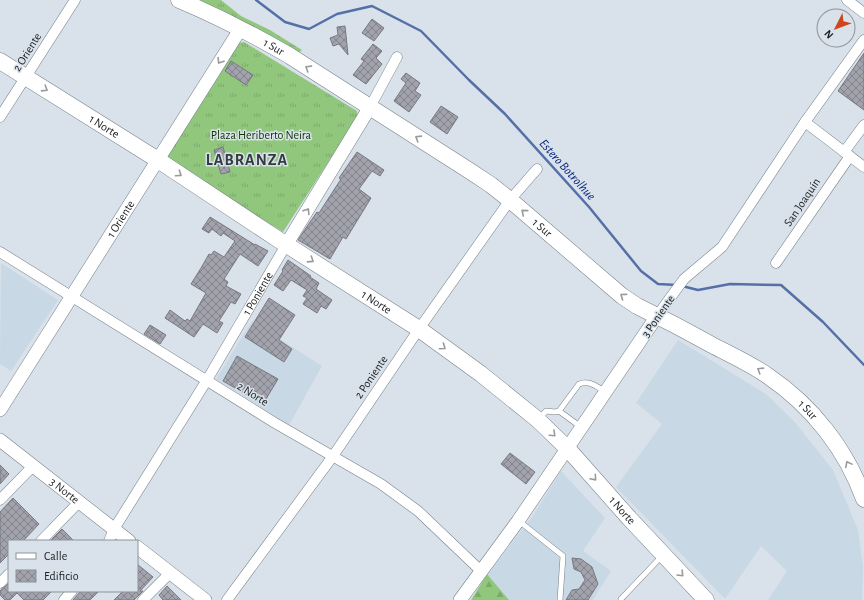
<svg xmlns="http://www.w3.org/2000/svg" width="864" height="600" font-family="'Alegreya Sans',sans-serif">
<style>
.built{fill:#c9d8e5}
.grass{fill:url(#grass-tufts)}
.forest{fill:url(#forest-firs)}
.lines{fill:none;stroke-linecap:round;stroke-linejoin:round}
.stream{stroke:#5470a7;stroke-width:2.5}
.building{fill:url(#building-cross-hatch);stroke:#787881}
.service-casing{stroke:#767f85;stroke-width:6}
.minor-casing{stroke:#767f85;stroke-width:11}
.tertiary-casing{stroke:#767f85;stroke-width:14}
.primary-casing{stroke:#767f85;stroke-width:17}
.service{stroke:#fff;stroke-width:5}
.minor{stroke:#fff;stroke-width:10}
.tertiary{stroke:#fff;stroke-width:13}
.primary{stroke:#fff;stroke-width:16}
.oneway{stroke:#989a9b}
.labels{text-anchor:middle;stroke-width:3;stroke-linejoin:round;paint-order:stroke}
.street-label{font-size:12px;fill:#1b1f21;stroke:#d9e2ea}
.park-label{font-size:12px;fill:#0d3300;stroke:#d9e2ea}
.water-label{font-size:13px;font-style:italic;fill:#021e77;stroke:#d9e2ea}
.district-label{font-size:16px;font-weight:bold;letter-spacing:1px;fill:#343b41;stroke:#d9e2ea}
</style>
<defs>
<pattern id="grass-tufts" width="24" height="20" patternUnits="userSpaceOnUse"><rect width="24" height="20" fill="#91c77d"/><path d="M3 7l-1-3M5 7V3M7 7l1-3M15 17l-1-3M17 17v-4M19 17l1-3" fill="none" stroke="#7caa6c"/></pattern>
<pattern id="forest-firs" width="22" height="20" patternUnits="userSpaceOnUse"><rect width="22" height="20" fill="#91c77d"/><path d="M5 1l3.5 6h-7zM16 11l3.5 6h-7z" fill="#7caa6c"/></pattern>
<pattern id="building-cross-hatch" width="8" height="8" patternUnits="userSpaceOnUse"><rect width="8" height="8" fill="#a2a2ac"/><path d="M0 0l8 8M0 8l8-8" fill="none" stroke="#83838c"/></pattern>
</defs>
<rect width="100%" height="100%" fill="#d9e2ea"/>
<path class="built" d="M1 263 58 300 11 371 0 364Z
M252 321 322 366 289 425 216 379Z
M678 340 766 394 794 421 833 470 858 530 863 567 862 600H768L787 571 761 546 725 599 616 487 662 424 636 403Z
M561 471 605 518 583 551 611 571 593 600H509L487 574 532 517Z"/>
<path class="grass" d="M195 0H221L241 16 270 30 302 50 297 54Z
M244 42 357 111 358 116 283 232 168 161 167 153 237 43Z"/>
<path class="forest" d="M487 574 509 600H471Z"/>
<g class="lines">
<path class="stream" d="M256 0 285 22 309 29 337 14 372 6 421 31 469 80 505 114 589 207 641 271 658 284 677 285
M682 286 698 290 730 284 781 285 823 322 864 365"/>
</g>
<path class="building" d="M372 19 384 28 374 41 362 33Z
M345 26 346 35 348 55 339 44 333 46 330 38 338 35 337 27Z
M373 44 382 51 376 58 382 64 366 84 353 75 364 61 361 59Z
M864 53V110L838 91Z
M231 61 253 75 246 85 225 71Z
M406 73 420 83 415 91 421 95 409 112 394 101 406 83 401 79Z
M441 106 458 117 447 134 430 122Z
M223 147 230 172 221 174 214 150Z
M357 152 384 170 380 176 372 171 359 189 371 198 346 239 343 237 330 259 298 240 308 225 317 212 319 213 341 179 339 178Z
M210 217 255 245V244L268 251 258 266 240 254 224 279 228 282 226 286 241 294 235 304 231 302 219 321 223 323 217 333 203 324 194 337 165 318 170 310 185 321 187 319 190 321 206 293 191 284 201 268 209 254 211 255 214 251 224 257 235 241 223 233 221 236 212 229 209 233 202 229Z
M288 260 311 276 310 277 319 283 316 289 332 300 326 309 321 306 317 313 303 304 307 298 303 296 307 290 291 280 283 291 274 285 283 271 282 270Z
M269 298 295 315 279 340 292 349 284 362 245 337Z
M150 325 166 335 160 344 144 334Z
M237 356 278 379 263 404 223 381Z
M510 453 535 472 526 484 501 464Z
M0 465 9 474 0 484Z
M13 498 39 524 23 541H9V554L0 563V512Z
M62 529 74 541H50Z
M572 558 581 559 592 567 598 584 588 600H566L572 590 579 589 585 580 581 572 574 569Z
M137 564 153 577 140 591H143L134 600H114L123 591H137Z
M9 583V591H52L43 600H24L17 593 10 600H5L0 595V591Z
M167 586 181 600H163L159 595Z
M81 591H99L90 600H73Z"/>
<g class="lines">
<g class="service-casing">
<path id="service" d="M559 411 581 427
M540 418 546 411 555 412 559 411 579 384C589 380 596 386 604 391
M519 521 563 556 560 600
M621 599 662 556"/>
</g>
<g class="minor-casing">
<g id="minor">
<path d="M847 0 864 13"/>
<path d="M370 107 397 57"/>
<path d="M0 117 75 0"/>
<path d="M805 122 864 167"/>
<path d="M844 152 864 125"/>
<path d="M0 252 275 423 381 484 418 511 481 571"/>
<path d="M776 263 850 156"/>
<path d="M657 316 684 279 722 247 805 122 864 40"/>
<path d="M0 500 33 466"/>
<path d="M41 541 79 502"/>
<path id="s1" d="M109 541 114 529 207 380 286 245"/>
<path d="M0 583 9 574"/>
<path d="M64 600 72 591"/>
<path d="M143 600 170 573"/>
<path d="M227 600 333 456 419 329 510 200 537 169"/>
</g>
</g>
<g class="tertiary-casing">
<g id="tertiary">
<path d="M286 245 370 107"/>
<path id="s2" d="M0 410 241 28"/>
<path id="s3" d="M0 440 129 541"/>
<path d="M137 547 205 600"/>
<path d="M460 600 518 521 657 316"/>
</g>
</g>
<g class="primary-casing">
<g id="primary">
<path id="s4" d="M179 0C217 16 254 35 290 56L473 173 491 185 510 200 622 296 637 306C662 318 687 331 712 345 731 355 751 364 768 376 812 406 846 449 864 499"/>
<path id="s5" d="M0 61 158 160 279 240 419 329 481 374 538 420 568 449 629 518 706 600"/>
</g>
</g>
<use href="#service" class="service"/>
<use href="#minor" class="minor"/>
<use href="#tertiary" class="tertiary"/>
<use href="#primary" class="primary"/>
</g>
<defs><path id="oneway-chevron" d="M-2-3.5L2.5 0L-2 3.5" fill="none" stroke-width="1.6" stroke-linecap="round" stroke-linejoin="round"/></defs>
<g class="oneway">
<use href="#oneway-chevron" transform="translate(220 61) rotate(122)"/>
<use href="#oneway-chevron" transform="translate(308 68) rotate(-148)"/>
<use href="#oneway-chevron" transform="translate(45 89) rotate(32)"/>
<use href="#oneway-chevron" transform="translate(418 138) rotate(-148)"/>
<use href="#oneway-chevron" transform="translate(179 174) rotate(34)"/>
<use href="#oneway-chevron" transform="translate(307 211) rotate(-58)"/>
<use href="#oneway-chevron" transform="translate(524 212) rotate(-140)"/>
<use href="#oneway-chevron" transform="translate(311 260) rotate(33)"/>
<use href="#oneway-chevron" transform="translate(623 296) rotate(-144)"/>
<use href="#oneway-chevron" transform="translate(443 347) rotate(35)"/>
<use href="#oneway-chevron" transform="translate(760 370) rotate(-148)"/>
<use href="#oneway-chevron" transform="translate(553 434) rotate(43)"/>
<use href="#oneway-chevron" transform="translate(848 464) rotate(-118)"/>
<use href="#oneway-chevron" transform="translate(594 478) rotate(49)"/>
<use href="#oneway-chevron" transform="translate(681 574) rotate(46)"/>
</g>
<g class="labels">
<g class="street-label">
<text dy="4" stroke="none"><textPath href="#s4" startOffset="106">1 Sur</textPath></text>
<text transform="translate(27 52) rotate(-58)" y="4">2 Oriente</text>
<text dy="4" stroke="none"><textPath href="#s5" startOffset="123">1 Norte</textPath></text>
<text transform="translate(802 202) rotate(-56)" y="4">San Joaquín</text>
<text dy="4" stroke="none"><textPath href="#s2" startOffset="226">1 Oriente</textPath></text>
<text dy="4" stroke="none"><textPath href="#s4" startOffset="430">1 Sur</textPath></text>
<text dy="4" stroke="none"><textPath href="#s1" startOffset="289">1 Poniente</textPath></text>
<text dy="4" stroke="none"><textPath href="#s5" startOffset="447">1 Norte</textPath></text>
<text transform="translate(658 316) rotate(-55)" y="4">3 Poniente</text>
<text transform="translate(371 377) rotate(-56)" y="4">2 Poniente</text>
<text transform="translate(253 394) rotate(32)" y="4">2 Norte</text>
<text dy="4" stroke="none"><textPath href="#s4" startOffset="754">1 Sur</textPath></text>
<text dy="4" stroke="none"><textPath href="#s3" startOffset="82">3 Norte</textPath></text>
<text dy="4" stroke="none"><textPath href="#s5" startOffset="771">1 Norte</textPath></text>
</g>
<g class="park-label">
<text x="261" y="139">Plaza Heriberto Neira</text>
</g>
<g class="water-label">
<text transform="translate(568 169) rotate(48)" y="5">Estero Botrolhue</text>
</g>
<g class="district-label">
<text x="247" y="165">LABRANZA</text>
</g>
</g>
<rect x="8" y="540" width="130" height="52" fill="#d9e2ea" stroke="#8d949a"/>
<rect x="16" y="553" width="20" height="6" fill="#ffffff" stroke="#8d949a"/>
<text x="44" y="560" font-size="12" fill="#1b1f21">Calle</text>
<rect x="16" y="570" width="20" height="12" fill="url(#building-cross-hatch)" stroke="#8d949a"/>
<text x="44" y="580" font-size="12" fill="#1b1f21">Edificio</text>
<g transform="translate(836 28) rotate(228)"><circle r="19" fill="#d9e2ea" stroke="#8d949a"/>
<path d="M0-3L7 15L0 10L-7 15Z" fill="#cf461c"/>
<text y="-6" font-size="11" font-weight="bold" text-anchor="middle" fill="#1b1f21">N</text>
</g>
</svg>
